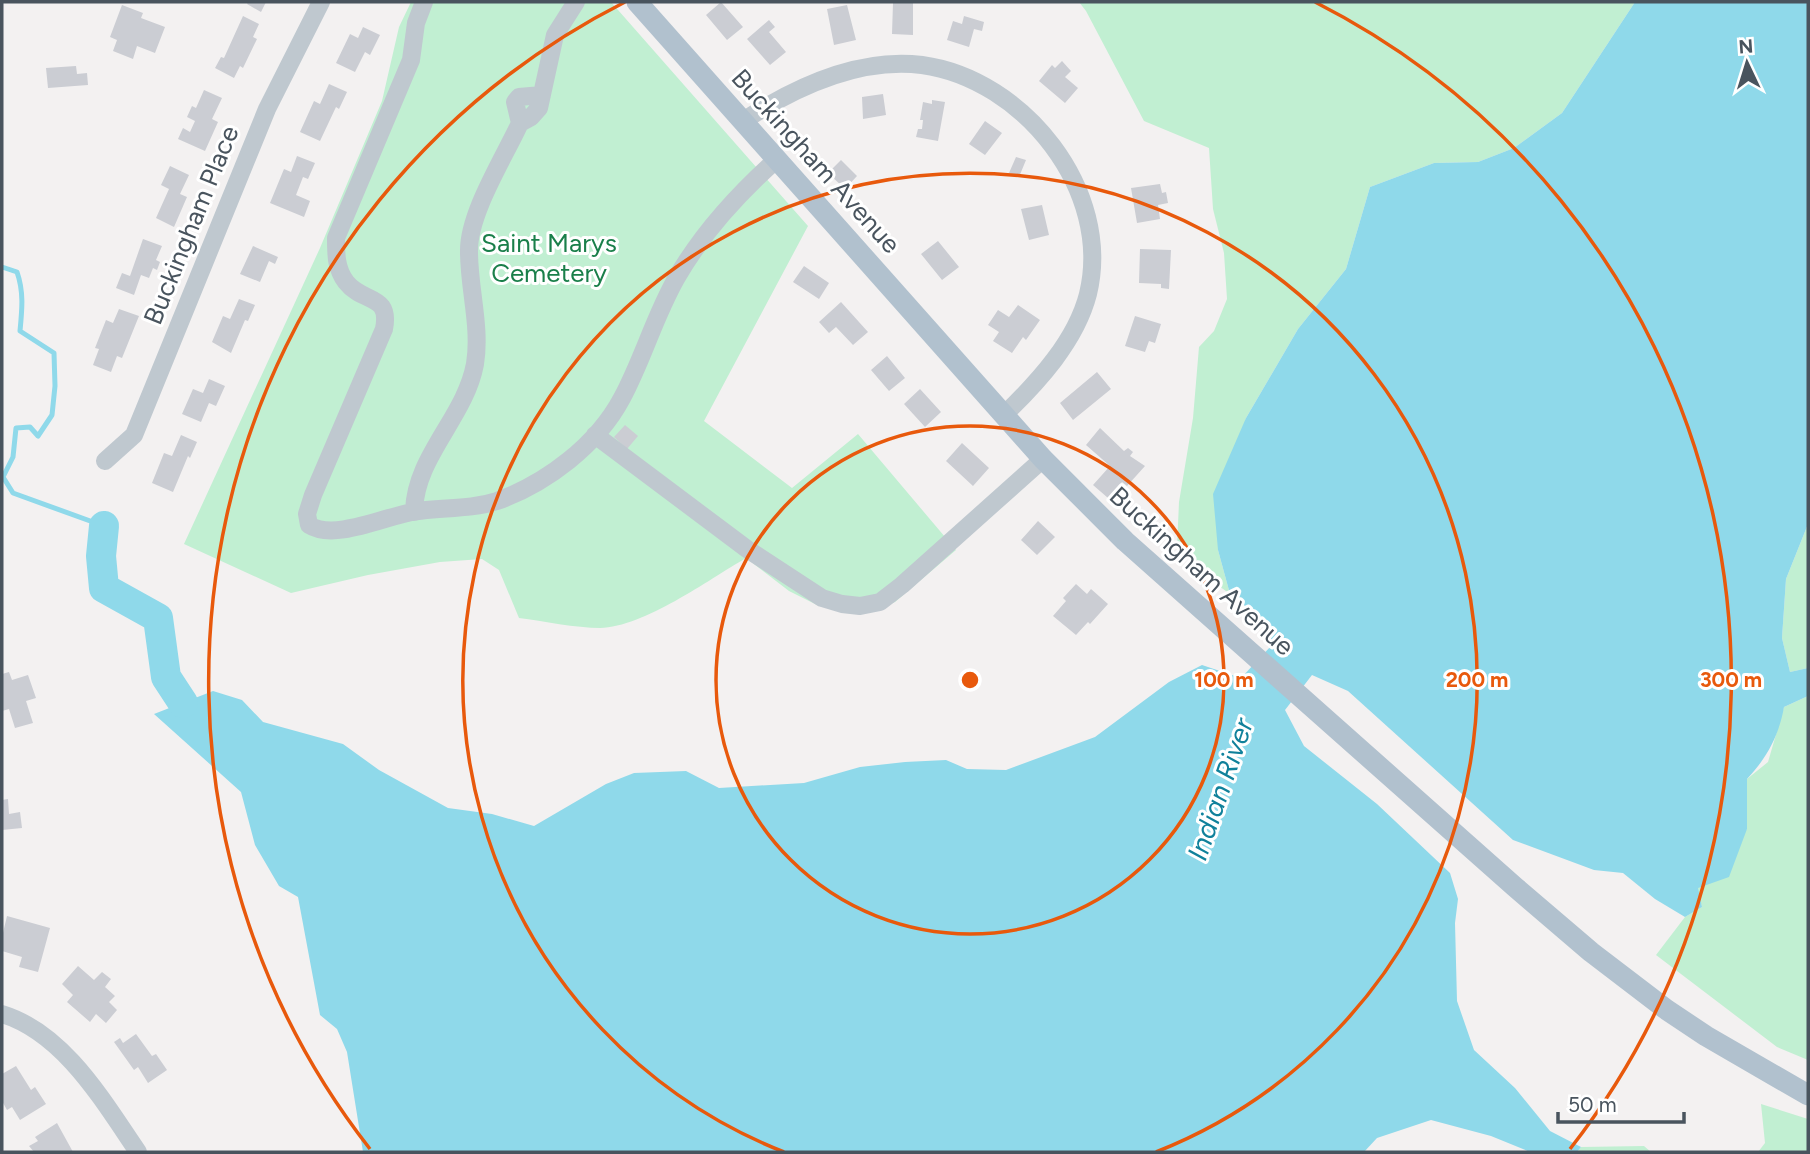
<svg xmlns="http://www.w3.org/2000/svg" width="1810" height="1154" font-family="Figtree,sans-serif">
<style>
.green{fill:#c1efd2}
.water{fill:#8fd9ea}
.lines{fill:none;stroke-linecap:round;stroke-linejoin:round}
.stream{stroke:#8fd9ea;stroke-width:5}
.river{stroke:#8fd9ea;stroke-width:30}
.building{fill:#cbcdd3}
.minor{stroke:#bfc8cf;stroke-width:18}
.major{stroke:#b1c1ce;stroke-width:21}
.ring{fill:none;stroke:#e8590c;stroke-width:3.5}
.labels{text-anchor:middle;stroke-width:6;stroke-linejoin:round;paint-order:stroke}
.street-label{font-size:26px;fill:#49545e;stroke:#fff}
.park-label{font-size:26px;fill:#1a7f4a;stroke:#fff}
.water-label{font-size:28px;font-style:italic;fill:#10819b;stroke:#fff}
.centre{fill:#e8590c;stroke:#fff;stroke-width:3.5}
.ring-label{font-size:21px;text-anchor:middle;font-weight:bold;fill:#e8590c;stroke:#fff;stroke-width:6;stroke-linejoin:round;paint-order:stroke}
</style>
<rect width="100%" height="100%" fill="#f3f1f1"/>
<path class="green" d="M411 2H611L808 226 704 421 792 488 858 434 956 550 895 602 869 613 817 605 789 591 746 558C708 580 644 627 600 628 576 628 543 621 519 618L499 570 482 559 440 562 368 575 291 593 184 544 320 248 382 101 399 27Z
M1079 2H1635L1562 113 1514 148 1478 162 1434 163 1370 187 1346 269 1298 329 1246 418 1218 550 1230 594 1201 573 1177 547 1179 502 1193 418 1199 347 1214 331 1227 299 1224 253 1213 209 1209 148 1144 121 1086 11Z
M1808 524V668L1790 672 1782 638 1786 579Z
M1808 696V1060L1777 1047 1656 955 1685 917 1702 907 1697 888 1747 829V779L1768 762 1784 707Z
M1761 1104 1808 1119V1152H1758L1765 1143Z
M1644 1146 1651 1152H1577L1581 1147Z"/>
<path class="water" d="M1635 2H1808V524L1786 579 1782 638 1790 672 1808 668V696L1784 707C1779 735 1767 758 1747 779V829L1729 877 1698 888 1702 907 1685 917 1655 899 1623 873 1594 870 1513 840 1348 691 1312 675 1285 710 1304 746 1377 804 1450 873 1458 899 1455 923 1457 1001 1474 1050 1515 1088 1550 1131 1581 1147 1577 1152H1530L1491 1136 1431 1120 1377 1138 1364 1152H363L347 1052 337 1029 320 1015 298 897 279 886 255 845 241 792 154 714 213 691 242 700 263 722 343 744 379 770 448 808 492 814 534 826 606 784 634 773 686 771 719 788 804 783 860 767 905 762 946 760 967 769 1006 770 1095 737 1169 682 1202 665 1241 678 1271 646 1269 625 1230 594 1218 550 1213 494 1246 418 1298 329 1346 269 1370 187 1434 163 1478 162 1514 148 1562 113Z"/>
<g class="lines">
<path class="stream" d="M2 267 17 272C24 292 22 310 20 331L54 353 55 386 52 415 38 436 30 427 16 428 13 457 3 477 13 493 104 526"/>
<path class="river" d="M104 526 101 556 104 588 158 618 166 677 183 703"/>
</g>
<path class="building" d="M248 2H266L261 12 247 4Z
M721 2 743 27 727 40 706 15Z
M893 3H913V35L892 34Z
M122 5 143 13 141 18 165 27 155 53 137 46 133 59 113 51 117 40 110 37Z
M847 5 856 40 834 45 827 9Z
M243 16 259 24 253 37 257 39 243 68 240 66 234 78 215 68 221 57 224 58Z
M964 16 984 22 982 31 974 29 969 47 947 40 953 21 962 24Z
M769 20 775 27 769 32 786 52 770 65 747 39Z
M363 27 380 35 370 55 365 52 355 72 336 63 350 34 358 38Z
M1062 61 1071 71 1065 77 1078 88 1065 103 1039 81 1052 65 1055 68Z
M76 66 77 74 87 73 88 85 48 88 46 68Z
M329 84 347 92 339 109 336 107 320 141 300 132 314 101 320 104Z
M204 90 222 98 212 119 218 122 205 151 178 139 183 128 190 132 195 121 187 117 192 106 196 108Z
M883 94 886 115 863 119 862 97Z
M932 100 945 102 938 141 916 137 918 129H922L923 120H920L923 102 932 104Z
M985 121 1002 133 985 155 969 144Z
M297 156 315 163 308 179 303 177 296 195 310 201 304 217 270 203 284 169 291 172Z
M1016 157 1026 160 1019 177 1009 173Z
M841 160 857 176 845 189 828 173Z
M170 166 189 175 180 194 187 197 174 227 156 218 169 189 161 185Z
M1160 184 1162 193 1166 192 1168 203 1158 205 1160 219 1137 223 1131 188Z
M1042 205 1049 235 1029 240 1021 209Z
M143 239 162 246 156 260 160 262 157 270 153 268 149 278 141 275 134 295 116 288 122 273 130 276Z
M938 241 959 267 942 280 921 254Z
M253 246 278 257 275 264 269 261 260 282 240 274Z
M1140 249 1171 250 1169 289 1161 288V284L1139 283Z
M804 266 829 283 819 299 793 282Z
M239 299 255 305 248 321 245 320 231 353 212 342 223 316 230 319Z
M841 302 868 332 853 345 836 327 829 333 819 322Z
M1018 305 1040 320 1026 340 1023 337 1012 353 993 341 999 332 988 325 998 310 1009 317Z
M119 309 139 316 122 358 117 356 111 372 93 365 99 349 95 348 106 320 113 323Z
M1135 316 1161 324 1155 343 1149 341 1145 352 1125 346Z
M887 356 905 378 889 391 871 370Z
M1097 372 1111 389 1073 420 1060 403Z
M209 379 225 386 216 406 209 403 201 422 182 414 193 389 203 393Z
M920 389 941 412 925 427 904 404Z
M625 425 638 436 627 449 614 437Z
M1100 428 1124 451 1128 448 1133 452 1130 456 1145 466 1127 486 1122 482 1108 498 1093 485 1110 466 1086 445Z
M181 435 197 442 190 458 188 456 173 492 152 483 164 453 172 456Z
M962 443 989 468 973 486 946 461Z
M1038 521 1055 537 1037 555 1021 540Z
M1076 584 1087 594 1091 589 1108 604 1090 624 1088 622 1076 635 1053 616 1066 601 1063 598Z
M9 672 12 680 28 675 36 698 26 701 33 723 15 728 9 709 2 711V674Z
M8 799 9 814 20 812 22 828 2 830V800Z
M7 916 50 928 38 972 19 967 22 957 2 951V937Z
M78 966 94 980 102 972 111 979 105 987 115 996 109 1002 117 1010 106 1023 96 1014 90 1022 67 1002 73 995 62 984Z
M136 1034 152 1056 156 1054 167 1070 148 1083 138 1067 134 1070 114 1042 120 1038 123 1043Z
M16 1066 31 1090 35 1087 46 1104 20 1120 12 1107 7 1110 2 1101V1074Z
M57 1123 73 1152H34L29 1146 38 1141 35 1137Z"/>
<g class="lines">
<path class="minor" d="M424 2 416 23 411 60 336 238C336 254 336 269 346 282 363 304 391 293 384 329L313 495 307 514 309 525C334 541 384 517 412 512 441 507 469 510 497 501 547 483 597 445 622 398 643 359 655 315 677 277 703 232 739 193 777 159
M743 121C795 87 859 57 922 65 1024 79 1113 191 1088 294 1076 341 1038 382 1004 415
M520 123 515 102 519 97 542 95
M595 435 747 549 822 598 842 604 860 606 880 602 902 585 1043 459
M105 461 134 435 267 109 321 2
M414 512C415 456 465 418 475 364 481 327 469 289 469 252 468 214 504 158 520 123L531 117 539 108 555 35 576 2
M2 1014C64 1033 103 1101 138 1152"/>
<path class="major" d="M637 2 1043 459 1125 541 1515 887 1591 952 1667 1010 1706 1036 1808 1095"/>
</g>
<g class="ring">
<circle cx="970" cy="680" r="254"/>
<path d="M784 1152A507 507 0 1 1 1156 1152"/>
<path d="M370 1149A761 761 0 0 1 625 2M1315 2A761 761 0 0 1 1570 1149"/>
</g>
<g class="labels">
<g class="street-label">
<text transform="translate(816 161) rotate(48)" y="9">Buckingham Avenue</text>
<text transform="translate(191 225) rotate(-68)" y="9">Buckingham Place</text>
<text transform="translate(1202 571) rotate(42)" y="9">Buckingham Avenue</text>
</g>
<g class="park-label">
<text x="549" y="252">Saint Marys<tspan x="549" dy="30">Cemetery</tspan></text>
</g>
<g class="water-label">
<text transform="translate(1220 789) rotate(-71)" y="10">Indian River</text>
</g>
</g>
<circle cx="970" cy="680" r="10" class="centre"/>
<g class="ring-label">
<text x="1224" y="687">100 m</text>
<text x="1477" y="687">200 m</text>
<text x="1731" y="687">300 m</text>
</g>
<rect width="1810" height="1154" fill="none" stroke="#49545e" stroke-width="7"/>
<g transform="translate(1747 63) rotate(356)" stroke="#ffffff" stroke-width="5" paint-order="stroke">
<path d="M0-5L12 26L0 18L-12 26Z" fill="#49545e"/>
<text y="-10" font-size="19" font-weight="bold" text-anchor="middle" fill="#49545e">N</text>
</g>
<path d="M1558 1112v10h126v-10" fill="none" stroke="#49545e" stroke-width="3.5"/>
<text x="1568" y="1112" font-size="21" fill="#49545e" stroke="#ffffff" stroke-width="5" paint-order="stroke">50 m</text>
</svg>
